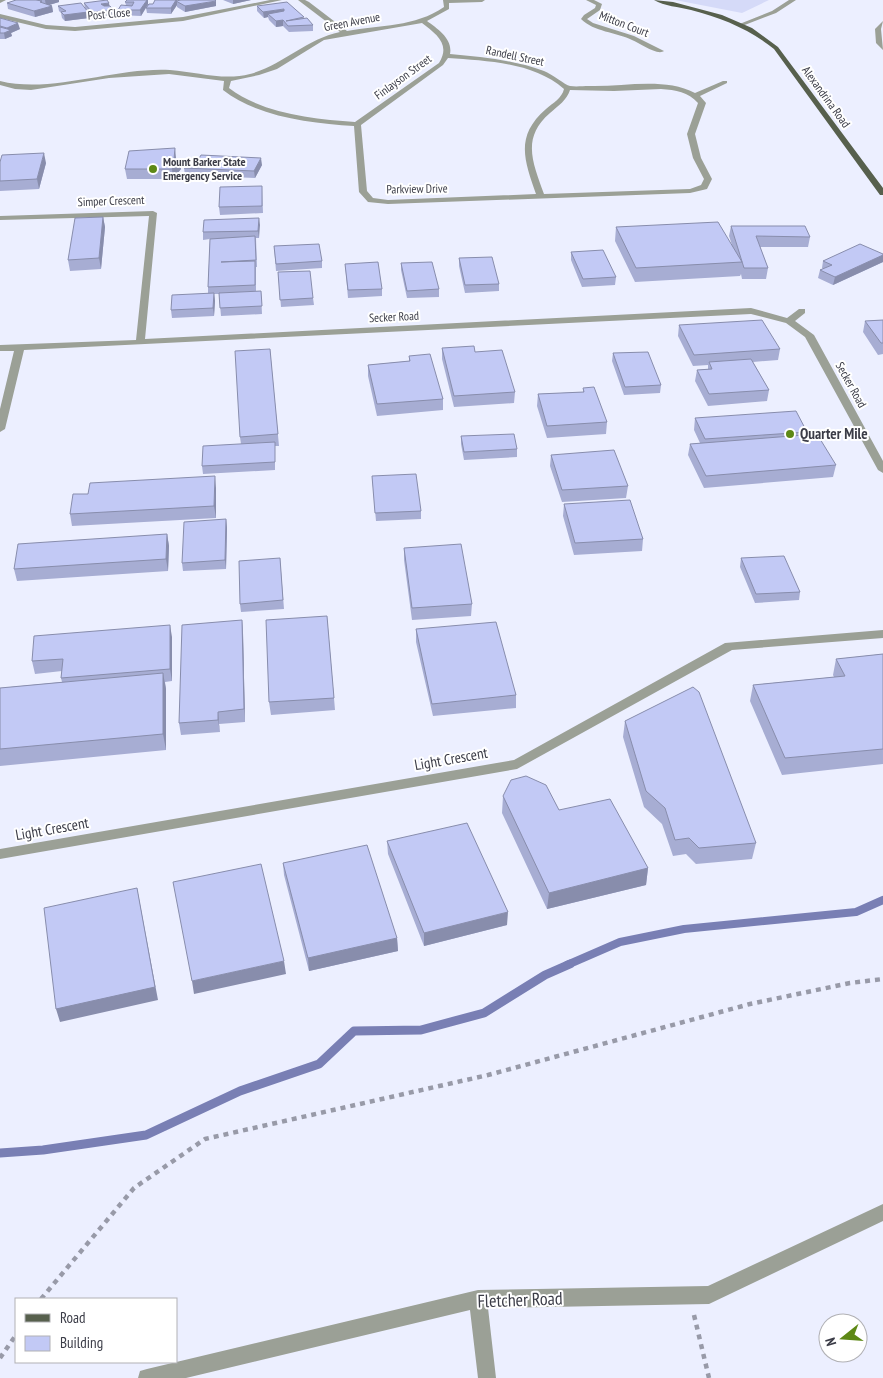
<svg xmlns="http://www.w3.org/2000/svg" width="883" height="1378" font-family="'PT Sans Narrow',sans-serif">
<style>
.green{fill:#d5daf8}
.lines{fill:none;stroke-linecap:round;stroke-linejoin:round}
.stream-far1{stroke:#797fb4;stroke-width:8}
.stream{stroke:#797fb4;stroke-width:9}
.path{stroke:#989aa8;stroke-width:4.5;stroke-dasharray:5 5;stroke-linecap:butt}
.minor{fill:#9ba096;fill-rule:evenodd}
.major{fill:#57604d;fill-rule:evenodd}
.wall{fill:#a7add3}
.shaded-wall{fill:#888dac}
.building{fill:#c2c9f5;stroke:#888dac}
.poi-dot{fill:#5d8815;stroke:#fff;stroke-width:2}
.labels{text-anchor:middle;stroke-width:4;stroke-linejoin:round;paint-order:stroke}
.far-street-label{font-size:12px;fill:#3b3c47;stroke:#fff}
.far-poi-label{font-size:12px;font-weight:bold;fill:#3b3c47;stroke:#fff;text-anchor:start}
.poi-label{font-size:15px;font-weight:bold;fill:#3b3c47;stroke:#fff;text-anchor:start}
.street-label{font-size:15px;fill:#3b3c47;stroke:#fff}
.near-street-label{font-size:18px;fill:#3b3c47;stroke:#fff}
</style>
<rect width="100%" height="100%" fill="#ecefff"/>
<path class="green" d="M675 0H769L742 13Z"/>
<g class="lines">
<path class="stream-far1" d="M567 965 620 942 684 929 856 912 883 900"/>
<path class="stream" d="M0 1153 43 1150 146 1135 240 1091 319 1064 354 1031 421 1030 484 1013 545 975 570 964"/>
<path class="path" d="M41 1299 134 1188 205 1139 488 1075 750 1004 850 983 883 979
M694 1315 709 1378
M0 1358 16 1335"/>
<path class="minor" d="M0 0H6L0 3Z
M270 0H282L183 21 75 31 46 29 0 18V14L46 25 75 27 183 17Z
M298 0H305L309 2 347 31C380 25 415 27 444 7L443 0H485L482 2 449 3V9L427 21C438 29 453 39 450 54 482 57 514 60 544 71 552 74 565 85 570 86 576 87 583 86 589 86 624 87 664 77 695 93L723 81H727V83L700 96 706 103 695 134 701 158 712 179 707 189 690 193 388 204 368 202 359 192 354 126C310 123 258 117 223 90L224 81 169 74 109 78 31 90 15 89 0 85V81C52 94 115 67 170 70 197 72 224 81 250 74 283 65 306 39 340 32ZM422 23C436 34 451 44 439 63L355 122C314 119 263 114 229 88L231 81 259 75 277 69 324 40ZM448 58C487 61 533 62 564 89 562 98 553 103 546 109 515 136 524 160 536 194L388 200 373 198 367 191 361 125 443 65ZM661 89C676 90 688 92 698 103L687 134 693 158 704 179 701 185 690 189 544 194C533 163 521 138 550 113 558 106 567 100 570 90L614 91Z
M586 0H594L602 4 600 10 587 19 593 23 634 36 664 51C657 56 640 43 632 40 616 32 594 32 581 19L584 15 595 8 596 5Z
M789 0H796L776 13 742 26 737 25 772 11Z
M883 21 881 29 883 50 876 43 875 29Z
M153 211 157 213 145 339 751 308 787 318 799 309H805V313L795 321 814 335 883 461V473L878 470 805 337 786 323 751 314 24 350 5 429 0 432V409L14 351H0V345L136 340 149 216 0 220V216Z
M883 630V638L732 650 517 769 0 859V849L514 760 725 643Z
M883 1204V1221L709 1304 488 1308 496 1378H478L470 1310 186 1378H138L140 1371 147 1369 478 1290 708 1286Z"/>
<path class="major" d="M654 0 673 2 722 15 752 28 778 47 883 188V195H880L774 49C749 29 722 18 691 10 679 7 664 6 654 0Z"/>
</g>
<path class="wall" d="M16 0H59V2L49 5 52 6 53 12 35 17 8 9 7 3Z
M127 0H148V4H153L155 0H177V1L216 6 185 12 177 7V5L171 14 147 13 146 8 141 16 119 15 118 10 126 5 125 2Z
M223 0H251L233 4Z
M84 3 110 6 114 15 93 18 88 13 89 18 65 21 62 18 61 13 59 11 58 6 85 8Z
M257 6 304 18 313 25V31L289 32 283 26 276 27 269 20 268 17 264 18 257 11Z
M0 18 20 29 11 33 12 36 5 39H0Z
M176 159 181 169 173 179H127L125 169Z
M0 162 46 163 39 189 0 191Z
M197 162 262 165 255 178 185 175 184 168Z
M262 186 263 213 220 215 219 207Z
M103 217 105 227 101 269 70 271 68 260Z
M259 218V238H256L257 267H256V291H261L262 314 221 316 219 294H214L215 301 214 316 172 318 171 310 208 293V287L210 239 203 240V232Z
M731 226 810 237 808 247H760L768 268 766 279H742L741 274 740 276 635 282 615 241 616 227 732 245 729 236Z
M274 246 322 261V268L276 271Z
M571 252 616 277 615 285 582 287 571 260Z
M883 254V262L833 285 818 278 820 270 823 269 822 268 823 261Z
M459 258 499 284V291L465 293 459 266Z
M401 263 439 289V297L407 298 401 270Z
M345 264 382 289V296L348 298Z
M278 272 313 298 314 305 281 307Z
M883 320V354L878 355 863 332 865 321Z
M679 325 780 349 778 360 753 362 769 390 767 401 708 406 695 381 697 370 708 369V365L693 366 678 336Z
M442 348 475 352 515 392 514 403 454 407 442 359Z
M270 349 279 446H275V470L203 474 202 466 241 444 240 437Z
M613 353 661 385 660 393 624 395 612 361Z
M409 356 443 399V410L377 416 368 376V365L409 361Z
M583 388 607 422 606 434 547 438 537 406 538 394 583 392Z
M695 418 807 432V435L836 465 833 477 704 488 688 455 690 444 700 443 694 430Z
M461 436 517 449V457L464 460 461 444Z
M551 455 628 486 626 498 562 502 550 466Z
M372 476 421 511V519L376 521Z
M216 488V518L72 526 70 514 88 494Z
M564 504 643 539 642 551 574 555 563 516Z
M226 519 227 528 226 569 183 571 182 563Z
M167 534 169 546 168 571 17 581 14 569Z
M404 548 472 604 471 616 412 620 404 560Z
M280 558 284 609 241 612 240 604Z
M741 558 800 592 799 600 755 603 740 567Z
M327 616 335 710 271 715 269 702Z
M242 620 243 633 245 722 219 724 220 732 181 735 179 723Z
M416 629 516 695V708L433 716 416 642Z
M172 637V681L165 682 166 689V750L0 766V688L62 682 61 678 62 671 35 674 32 661Z
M883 654V764L782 775 750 701 753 685 834 677 833 675 836 659Z
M625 721 756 843 752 859 696 864 686 854 673 856 662 824 644 807 623 737Z
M503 796 559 810 648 868 646 885 547 909 502 813Z
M387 841 507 925 424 946 388 854Z
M283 863 397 938 398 951 309 971 284 875Z"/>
<path class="shaded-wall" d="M45 0H59V2L46 6Z
M147 0H148V4L141 16 140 10Z
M176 0H177V5L171 14V8Z
M233 0H251L233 4Z
M216 1V6L185 12V6Z
M109 3 110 9 102 10 101 4Z
M52 6 53 12 35 17 34 11Z
M284 9V15L268 14V17L264 18 263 12Z
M113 10 114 15 93 18 92 12Z
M88 12 89 18 65 21 64 15Z
M283 20V26L276 27V21Z
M18 23 20 29 11 33 12 36 5 39 4 33 7 32V28Z
M175 148 176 158V164L180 159 181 169 173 179 172 169Z
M44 153 46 163 39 189 37 179Z
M261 158 262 165 255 178 254 171Z
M103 217 105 227 101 269 99 258Z
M259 218 260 225 259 238 258 231Z
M883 255V262L833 285 835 277Z
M214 293 215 301 214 316 213 308Z
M215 476 216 488V518L214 506Z
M226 519 227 528 226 569 225 560Z
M167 534 169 546 168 571 166 559Z
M242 620 243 633 245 722 244 709Z
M170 625 172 637V681L170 669Z
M163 673 166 689V750L163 734Z
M218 712 219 724 220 732 218 720Z
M648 868 646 885 547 909 549 893Z
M137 888 158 1000 60 1022 56 1009Z
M508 912 507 925 424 946V933Z
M397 938 398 951 309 971 308 958Z
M284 961 286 974 194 994 192 981Z"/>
<path class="building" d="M16 0H36L42 1 40 2 52 6 34 11 7 3Z
M107 0 109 3 101 4 104 6H110L113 10 92 12 84 3Z
M127 0H147L140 10H118L121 5 132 6 134 2H125Z
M155 0H176L171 8H146L149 4H153Z
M181 0H215L216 1 185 6 176 1Z
M287 2 304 17 286 21 307 18 313 25 288 26 283 20 276 21 268 14 284 11V9L263 12 257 6Z
M81 3 88 12 64 15 61 12 66 11 58 6Z
M0 18 18 23 7 28 0 26Z
M0 27 11 30 4 33H0Z
M175 148 174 159H180L172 169H125L129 151Z
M44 153 37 179 0 181V162L2 155Z
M201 155 261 158 254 171 184 168 188 162H197Z
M262 186V206L219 207 220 187Z
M103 217 99 258 68 260 75 218Z
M259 218 258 231 203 232 204 220Z
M718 222 742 262 636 268 616 227Z
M731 226H805L810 237 756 236 768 268H744Z
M255 236 256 260 221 262 255 261V285L208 287 210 239Z
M319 244 322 261 276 264 274 246Z
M860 244 883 254V255L835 277 820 270 832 265 823 261Z
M603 250 616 277 583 279 571 252Z
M492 257 499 284 465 285 459 258Z
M378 262 382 289 348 290 345 264Z
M432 262 439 289 407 291 401 263Z
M310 271 313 298 280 300 278 272Z
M261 291 262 306 220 308 219 293Z
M214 293 213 308 171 310 172 295Z
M762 320 780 349 694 355 679 325Z
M883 320V343H881L865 321Z
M474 346 475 352 502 350 515 392 454 396 442 348Z
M270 349 278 434 240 437 235 351Z
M648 352 661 385 625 387 613 353Z
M430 354 443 399 377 404 368 365 410 361 409 356Z
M751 359 769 390 709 394 697 370 712 369 709 362Z
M594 387 607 422 547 426 538 394 584 392 583 388Z
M796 411 807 432 705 439 695 418Z
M514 434 517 449 464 452 461 436Z
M817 434 836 465 706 476 690 444Z
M275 442V462L202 466 203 446Z
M614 450 628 486 562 490 551 455Z
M416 474 421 511 375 513 372 476Z
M215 476 214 506 70 514 73 494H88L90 483Z
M630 500 643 539 575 543 564 504Z
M226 519 225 560 182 563 184 522Z
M167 534 166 559 14 569 18 544Z
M461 544 472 604 412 608 404 548Z
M784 556 800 592 756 594 741 558Z
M280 558 283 600 240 604 239 561Z
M327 616 334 698 269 702 266 620Z
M242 620 244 709 218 712V720L179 723 182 625Z
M496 622 516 695 432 704 416 629Z
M170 625V669L61 678 63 659 32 661 34 636Z
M883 654V749L785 758 753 685 845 676 836 659Z
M163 673V734L0 749V688Z
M693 687 699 692 756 843 699 848 689 838 675 840 665 808 646 791 625 721Z
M526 776 546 785 559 810 610 799 648 868 549 893 503 796 511 780Z
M467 823 508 912 424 933 387 841Z
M367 845 397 938 308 958 283 863Z
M261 864 284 961 192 981 173 882Z
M137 888 155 987 56 1009 44 908Z"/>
<g class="poi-dot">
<circle cx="153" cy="169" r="5"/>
<circle cx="790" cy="434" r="5"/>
</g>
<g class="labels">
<g class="far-street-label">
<text transform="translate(109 14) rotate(-5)" y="4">Post Close</text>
<text transform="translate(352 22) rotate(-11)" y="4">Green Avenue</text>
<text transform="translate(624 24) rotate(21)" y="4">Mitton Court</text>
<text transform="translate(515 56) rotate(12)" y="4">Randell Street</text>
<text transform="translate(403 77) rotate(-36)" y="4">Finlayson Street</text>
<text transform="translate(826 97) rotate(54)" y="4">Alexandrina Road</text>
<text transform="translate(417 189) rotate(-1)" y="4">Parkview Drive</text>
<text transform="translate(111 201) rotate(-2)" y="4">Simper Crescent</text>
<text transform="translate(394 317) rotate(-3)" y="4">Secker Road</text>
<text transform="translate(851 385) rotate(61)" y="4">Secker Road</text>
</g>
<g class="far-poi-label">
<text x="163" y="166">Mount Barker State<tspan x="163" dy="14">Emergency Service</tspan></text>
</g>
<g class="poi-label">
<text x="800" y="439">Quarter Mile</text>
</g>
<g class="street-label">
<text transform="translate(451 759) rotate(-10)" y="5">Light Crescent</text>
<text transform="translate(52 829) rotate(-10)" y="5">Light Crescent</text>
</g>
<g class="near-street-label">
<text transform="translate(520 1300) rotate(-2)" y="6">Fletcher Road</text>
</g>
</g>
<rect x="15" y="1298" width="162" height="65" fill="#ffffff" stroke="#b1b1b5"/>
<rect x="25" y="1314" width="25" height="8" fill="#57604d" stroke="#b1b1b5"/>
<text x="60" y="1323" font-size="15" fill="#3b3c47">Road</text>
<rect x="25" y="1336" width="25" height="15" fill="#c2c9f5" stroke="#b1b1b5"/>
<text x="60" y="1348" font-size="15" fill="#3b3c47">Building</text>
<g transform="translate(843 1338) rotate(253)"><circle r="24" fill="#ffffff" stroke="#b1b1b5"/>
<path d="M0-4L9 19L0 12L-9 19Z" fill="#5d8815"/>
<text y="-8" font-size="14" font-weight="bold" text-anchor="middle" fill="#3b3c47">N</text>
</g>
</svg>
